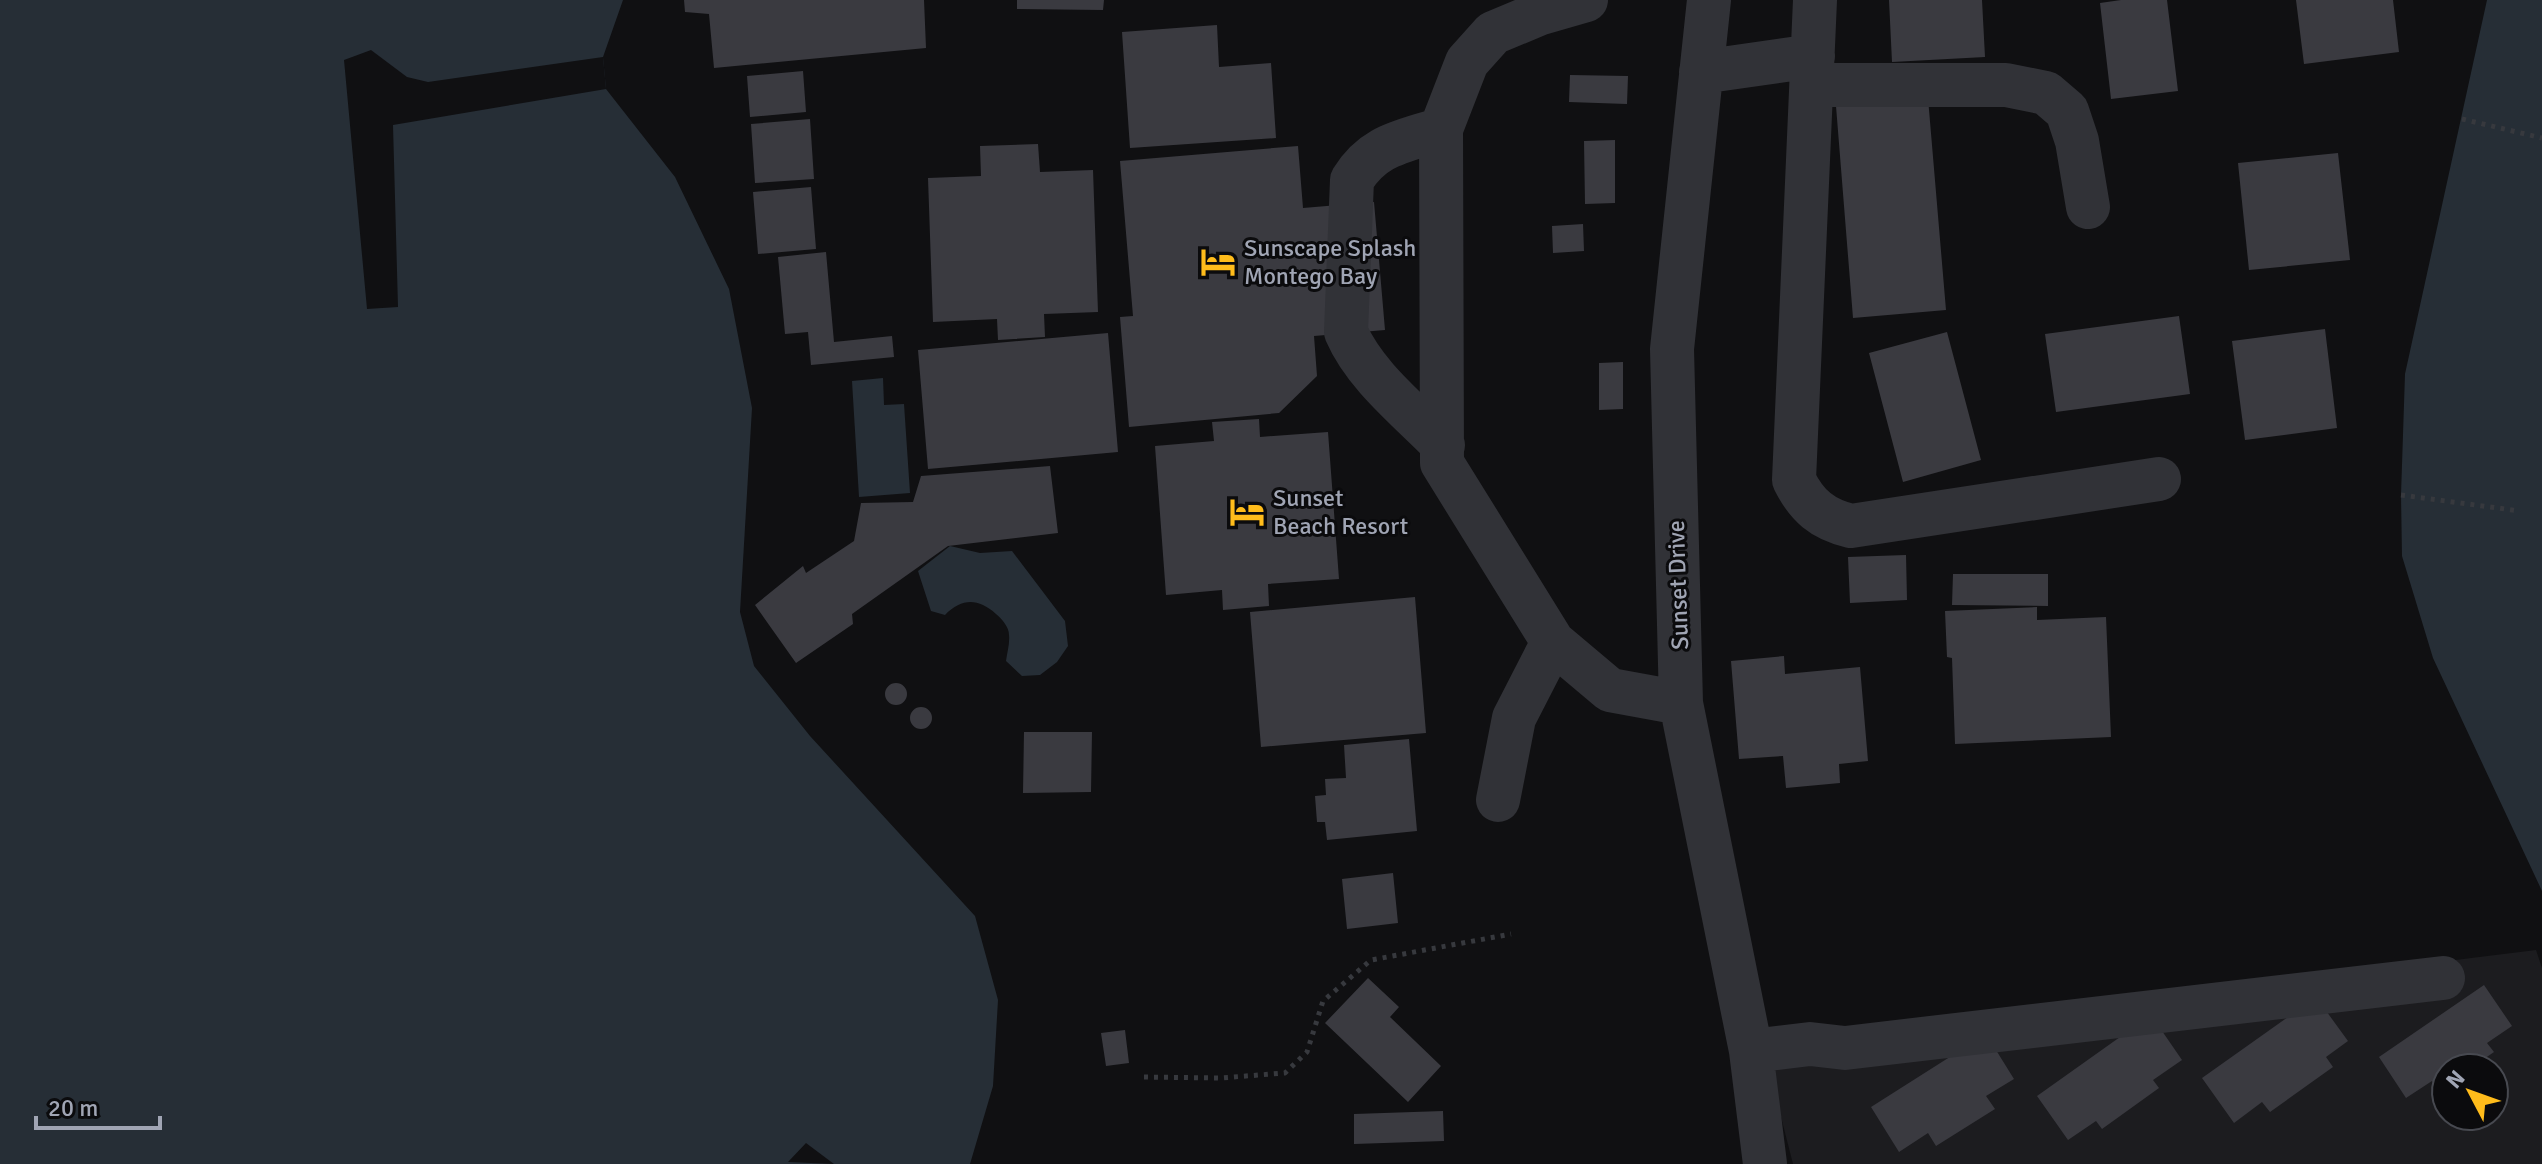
<svg xmlns="http://www.w3.org/2000/svg" width="2542" height="1164" font-family="Signika,sans-serif">
<style>
.built{fill:#1c1c1f;fill-rule:evenodd}
.water{fill:#262e36}
.pier{fill:#101012}
.building{fill:#3a3a40}
.lines{fill:none;stroke-linecap:round;stroke-linejoin:round}
.path{stroke:#37393e;stroke-width:5;stroke-dasharray:4 6;stroke-linecap:butt}
.minor{stroke:#313237;stroke-width:44}
.labels{text-anchor:middle;stroke-width:6;stroke-linejoin:round;paint-order:stroke}
.poi-label{font-size:24px;fill:#a0a5b4;stroke:#0b0b0d;text-anchor:start}
.street-label{font-size:24px;fill:#a0a5b4;stroke:#0b0b0d}
</style>
<rect width="100%" height="100%" fill="#101012"/>
<path class="built" d="M2536 950 2542 968V1164H1793L1763 1046ZM2446 1068H2494V1116H2446Z"/>
<path class="water" d="M0 0H623L603 57 606 89 675 177 729 289 752 408 740 612 754 666 810 736 975 916 998 1000 993 1086 970 1164H0Z
M2487 0H2542V891L2433 658 2402 556 2401 495 2405 374Z
M883 378 884 405 904 404 910 493 859 497 852 381Z
M950 546 980 553 1012 551 1065 621 1068 646 1057 662 1040 675 1022 676 1006 661C1007 653 1010 643 1009 635 1009 627 1002 619 996 614 978 598 962 598 945 615L931 611 918 571Z"/>
<path class="pier" d="M371 50 407 77 428 82 603 57 606 89 393 125 398 307 367 309 344 60Z
M806 1143 834 1164 788 1162Z"/>
<path class="building" d="M684 0H924L926 48 714 68 709 14 685 12Z
M1017 0H1104L1103 10 1017 9Z
M1889 0H1982L1985 57 1892 62Z
M2121 0H2167L2178 91 2111 99 2100 3Z
M2296 0H2393L2399 52 2304 64Z
M1217 25 1219 67 1271 63 1276 138 1130 148 1122 32Z
M803 71 806 112 750 117 747 76Z
M1570 75 1628 76 1627 104 1569 102Z
M1928 98 1946 310 1853 318 1836 106Z
M810 119 814 179 755 183 751 124Z
M1615 140V203L1585 204 1584 141Z
M1038 144 1040 172 1093 170 1098 312 1044 314 1045 337 998 340 997 319 933 322 928 178 981 176 980 146Z
M1298 146 1303 208 1374 202 1385 330 1314 336 1317 376 1279 413 1129 427 1120 317 1133 316 1120 161Z
M2338 153 2350 260 2249 270 2238 163Z
M811 187 816 249 758 254 753 192Z
M1583 224 1584 251 1553 253 1552 226Z
M826 252 834 342 892 336 894 357 811 365 808 332 785 334 778 257Z
M2179 316 2190 394 2056 412 2045 334Z
M2325 329 2337 428 2245 440 2232 341Z
M1947 332 1981 460 1903 482 1869 353Z
M1108 333 1118 452 928 469 918 350Z
M1623 362V409L1599 410V363Z
M1259 419 1260 437 1328 432 1339 579 1268 584 1269 606 1223 610 1222 590 1166 595 1155 446 1214 441 1212 422Z
M1050 466 1058 533 948 546 852 614 853 624 796 663 755 605 803 566 806 573 854 541 861 503 913 502 921 476Z
M1906 555 1907 600 1850 603 1848 557Z
M1953 574H2048V606L1952 605Z
M1415 597 1426 733 1261 747 1250 612Z
M2037 607V620L2106 617 2111 737 1955 744 1952 658 1947 657 1945 611Z
M1784 656 1785 674 1860 667 1868 761 1839 764 1840 783 1786 788 1783 756 1739 759 1731 661Z
M885 694a11 11 0 1 1 22 0a11 11 0 1 1-22 0Z
M910 718a11 11 0 1 1 22 0a11 11 0 1 1-22 0Z
M1024 732H1092L1091 792 1023 793Z
M1409 739 1417 831 1327 840 1325 822H1317L1315 796 1326 795 1325 779 1346 778 1344 745Z
M1393 873 1398 923 1347 929 1342 879Z
M1368 978 1399 1007 1390 1017 1441 1066 1408 1102 1325 1023Z
M2484 985 2512 1026 2487 1043 2494 1052 2471 1068H2446V1085L2438 1090 2432 1081 2406 1098 2379 1057Z
M2316 997 2348 1041 2326 1057 2333 1067 2270 1112 2262 1102 2234 1123 2202 1078Z
M2151 1015 2182 1060 2153 1080 2159 1088 2102 1129 2096 1121 2068 1140 2037 1096Z
M1125 1030 1129 1063 1106 1066 1101 1033Z
M1986 1034 2014 1079 1986 1096 1995 1109 1936 1146 1928 1133 1899 1152 1871 1107Z
M1443 1111 1444 1141 1354 1144V1114Z"/>
<g class="lines">
<path class="path" d="M2462 119 2542 138
M2401 495 2520 511
M1144 1077 1220 1078 1285 1073 1307 1052 1323 1001 1371 960 1511 934"/>
<path class="minor" d="M1586 0 1541 13 1493 33 1467 62 1441 129 1442 463 1553 642 1610 690 1681 703
M1709 0 1672 349 1681 703 1751 1051 1765 1164
M1815 0 1794 480C1807 506 1822 519 1851 526L2159 479
M1701 72 1813 56
M1812 85H2006L2046 93 2067 111 2077 141 2088 207
M1441 129C1403 142 1374 144 1352 180L1346 332C1365 376 1409 410 1443 445
M1498 800 1514 718 1553 642
M1751 1051 1810 1044 1845 1048 2443 978"/>
</g>
<defs>
<g id="hotel-bare" transform="scale(2.76)"><path d="M-6-4.5h1.5V1H6V5H4.5V3h-9V5H-6ZM-4 0a1.8 1.8 0 1 1 3.6 0ZM.5 0V-2.5h3Q6-2.5 6 0Z" fill="#ffbc1b" stroke="#0b0b0d" stroke-width="2.5" paint-order="stroke"/></g>
</defs>
<g fill-rule="evenodd">
<use href="#hotel-bare" x="1218" y="262"/>
<use href="#hotel-bare" x="1247" y="512"/>
</g>
<g class="labels">
<g class="poi-label">
<text x="1244" y="256">Sunscape Splash<tspan x="1244" dy="28">Montego Bay</tspan></text>
<text x="1273" y="506">Sunset<tspan x="1273" dy="28">Beach Resort</tspan></text>
</g>
<g class="street-label">
<text transform="translate(1678 585) rotate(-92)" y="8">Sunset Drive</text>
</g>
</g>
<g transform="translate(2470 1092) rotate(311)"><circle r="38" fill="#0b0b0d" stroke="#474950" stroke-width="2"/>
<path d="M0-6L14 30L0 20L-14 30Z" fill="#ffbc1b"/>
<text y="-12" font-size="22" font-weight="bold" text-anchor="middle" fill="#a0a5b4">N</text>
</g>
<path d="M36 1116v12h124v-12" fill="none" stroke="#a0a5b4" stroke-width="4"/>
<text x="48" y="1116" font-size="24" fill="#a0a5b4" stroke="#0b0b0d" stroke-width="6" paint-order="stroke">20 m</text>
</svg>
